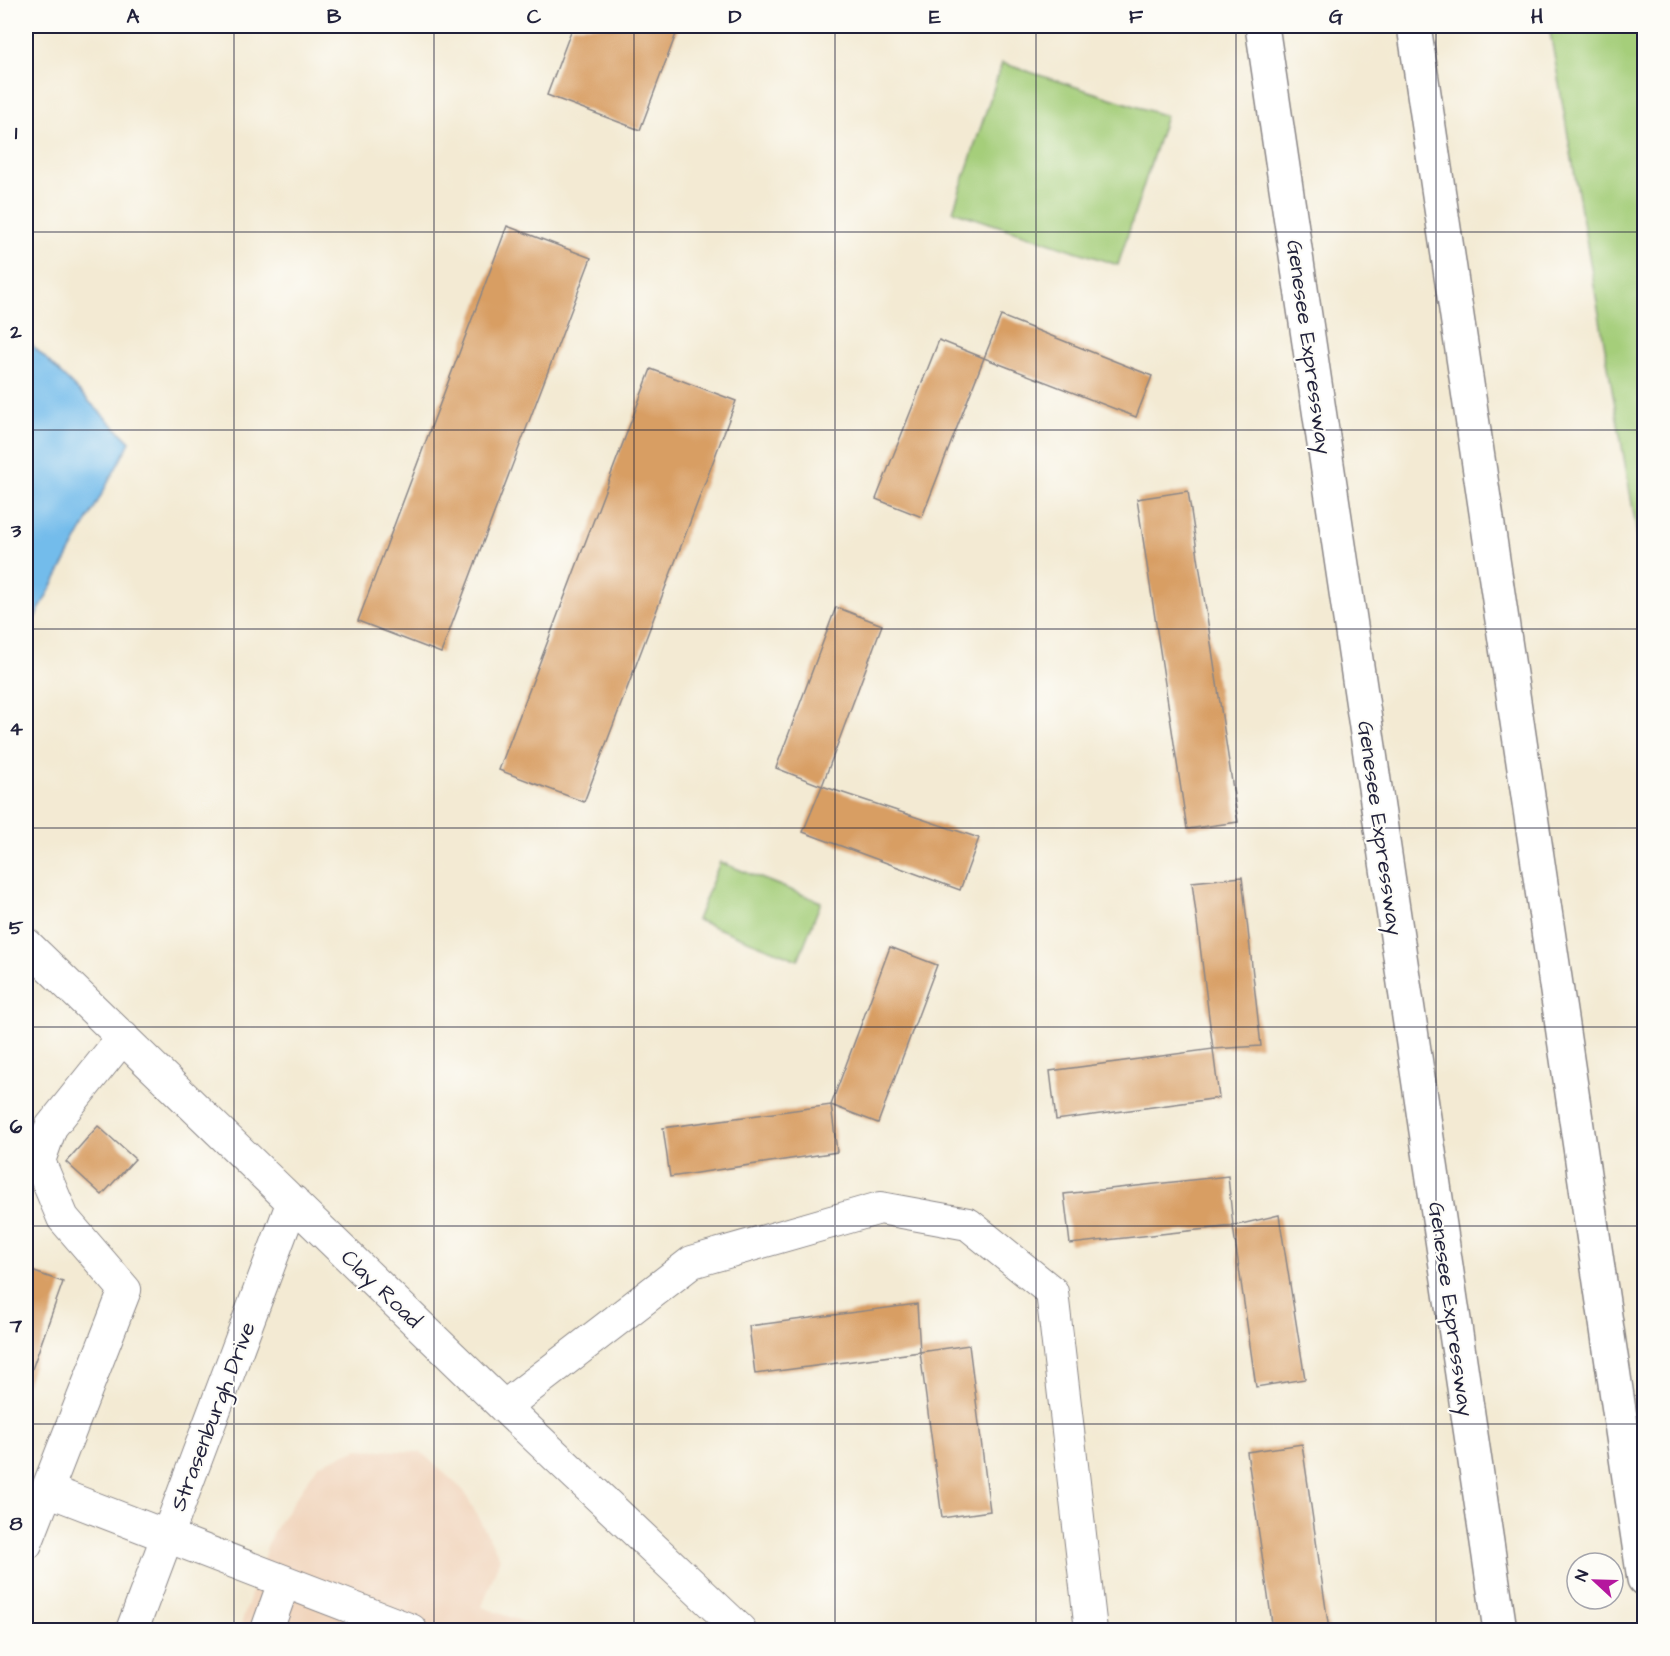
<svg xmlns="http://www.w3.org/2000/svg" width="1670" height="1656" font-family="'Architects Daughter',sans-serif">
<style>
.built{fill:#f1d5bd}
.green{fill:#a5ce7a;stroke:#64785a;stroke-width:1.5}
.water{fill:#73bceb;stroke:#4a6f93;stroke-width:1.5}
.building{fill:#d89e63}
.lines{fill:none;stroke-linecap:round;stroke-linejoin:round}
.minor-casing{stroke:#8a8687;stroke-width:34}
.highway-casing{stroke:#8a8687;stroke-width:36}
.minor{stroke:#fff;stroke-width:32}
.highway{stroke:#fff;stroke-width:33}
.grid{fill:none;stroke:#22223b;stroke-width:1.5;stroke-opacity:0.55}
.labels{text-anchor:middle;stroke-width:4.5;stroke-linejoin:round;paint-order:stroke}
.street-label{font-size:22px;fill:#22223b;stroke:#fdfcf7}
.neatline{fill:none;stroke:#22223b;stroke-width:2}
.grid-label{font-size:20px;text-anchor:middle;font-weight:bold;fill:#22223b}
</style>
<rect width="100%" height="100%" fill="#fdfcf7"/>
<filter id="ink" filterUnits="userSpaceOnUse"><feTurbulence type="fractalNoise" baseFrequency=".0167" numOctaves="2"/><feDisplacementMap in="SourceGraphic" scale="12" xChannelSelector="R" yChannelSelector="G"/><feConvolveMatrix kernelMatrix="1 2 1 2 8 2 1 2 1" color-interpolation-filters="sRGB"/></filter>
<filter id="wash" filterUnits="userSpaceOnUse"><feTurbulence type="fractalNoise" baseFrequency=".008" numOctaves="4" result="noise"/><feDisplacementMap in="SourceGraphic" scale="24" xChannelSelector="R" yChannelSelector="G"/><feGaussianBlur stdDeviation="1.35" result="paint"/><feColorMatrix in="noise" values="0 0 0 0 0 0 0 0 0 0 0 0 0 0 0 0 0 1.4 0 .05"/><feComposite in="paint" operator="in"/></filter>
<g filter="url(#wash)">
<rect width="100%" height="100%" fill="#f3ead3"/>
<path class="built" d="M358 1449 421 1452 464 1491 500 1558 482 1607 546 1630H239L272 1533 318 1465Z"/>
<path class="green" d="M1549 26H1644V573Z
M1002 63 1166 116 1118 265 953 211Z
M720 862 821 902 798 960 697 920Z"/>
<path class="water" d="M26 339 130 442 26 634Z"/>
<g id="blocks">
<path class="building" d="M573 26H679L640 130 547 95Z
M507 226 591 258 441 653 358 621Z
M1001 316 1152 376 1136 417 984 358 922 517 876 499 939 340 984 358Z
M651 369 736 401 584 802 499 770Z
M1188 491 1238 822 1187 829 1137 499Z
M836 607 882 625 822 786 776 768Z
M822 786 979 838 960 890 803 832Z
M1242 877 1261 1046 1213 1049 1192 882Z
M890 947 937 965 878 1123 831 1105Z
M1213 1049 1219 1098 1056 1120 1050 1071Z
M831 1105 837 1152 670 1177 663 1128Z
M98 1126 135 1159 102 1195 66 1162Z
M1228 1176 1233 1226 1070 1244 1064 1194Z
M1279 1215 1305 1379 1256 1387 1233 1226Z
M26 1269 63 1282 26 1386Z
M917 1304 920 1352 755 1374 749 1326Z
M969 1345 990 1511 942 1518 920 1352Z
M1302 1444 1329 1630H1273L1247 1452Z"/>
</g>
</g>
<g filter="url(#ink)">
<use href="#blocks" fill-opacity="0" stroke="#8a8687" stroke-width="1.5"/>
<g class="lines">
<g class="minor-casing">
<path id="minor" d="M26 944 504 1407 740 1630
M504 1407 692 1262 880 1208 968 1224 1052 1292 1091 1630
M47 1490 411 1630
M26 1544 125 1290 63 1218 39 1161 51 1127 123 1037
M132 1630 293 1201
M267 1630 284 1582"/>
</g>
<g class="highway-casing">
<path id="highway" d="M1262 26 1500 1630
M1414 26 1644 1579"/>
</g>
<use href="#minor" class="minor"/>
<use href="#highway" class="highway"/>
</g>
</g>
<path class="grid" d="M234 26V1630M434 26V1630M634 26V1630M835 26V1630M1036 26V1630M1236 26V1630M1436 26V1630M26 232H1644M26 430H1644M26 629H1644M26 828H1644M26 1027H1644M26 1226H1644M26 1424H1644"/>
<g class="labels">
<g class="street-label">
<text transform="translate(1310 347) rotate(82)" y="8">Genesee Expressway</text>
<text transform="translate(1381 828) rotate(82)" y="8">Genesee Expressway</text>
<text transform="translate(382 1288) rotate(44)" y="8">Clay Road</text>
<text transform="translate(1452 1309) rotate(82)" y="8">Genesee Expressway</text>
<text transform="translate(212 1416) rotate(-69)" y="8">Strasenburgh Drive</text>
</g>
</g>
<rect width="1670" height="1656" fill="none" stroke="#fdfcf7" stroke-width="66"/>
<g transform="translate(1595 1581) rotate(292)"><circle r="28" fill="#fdfcf7" stroke="#a5a5ac" stroke-width="1.5"/>
<path d="M0-4.5L10 22L0 15L-10 22Z" fill="#b5179e"/>
<text y="-9" font-size="16" font-weight="bold" text-anchor="middle" fill="#22223b">N</text>
</g>
<rect x="33" y="33" width="1604" height="1590" class="neatline"/>
<g class="grid-label">
<text x="133" y="23">A</text>
<text x="334" y="23">B</text>
<text x="534" y="23">C</text>
<text x="735" y="23">D</text>
<text x="935" y="23">E</text>
<text x="1136" y="23">F</text>
<text x="1336" y="23">G</text>
<text x="1537" y="23">H</text>
<text x="16" y="139">1</text>
<text x="16" y="338">2</text>
<text x="16" y="537">3</text>
<text x="16" y="735">4</text>
<text x="16" y="934">5</text>
<text x="16" y="1133">6</text>
<text x="16" y="1332">7</text>
<text x="16" y="1530">8</text>
</g>
</svg>
